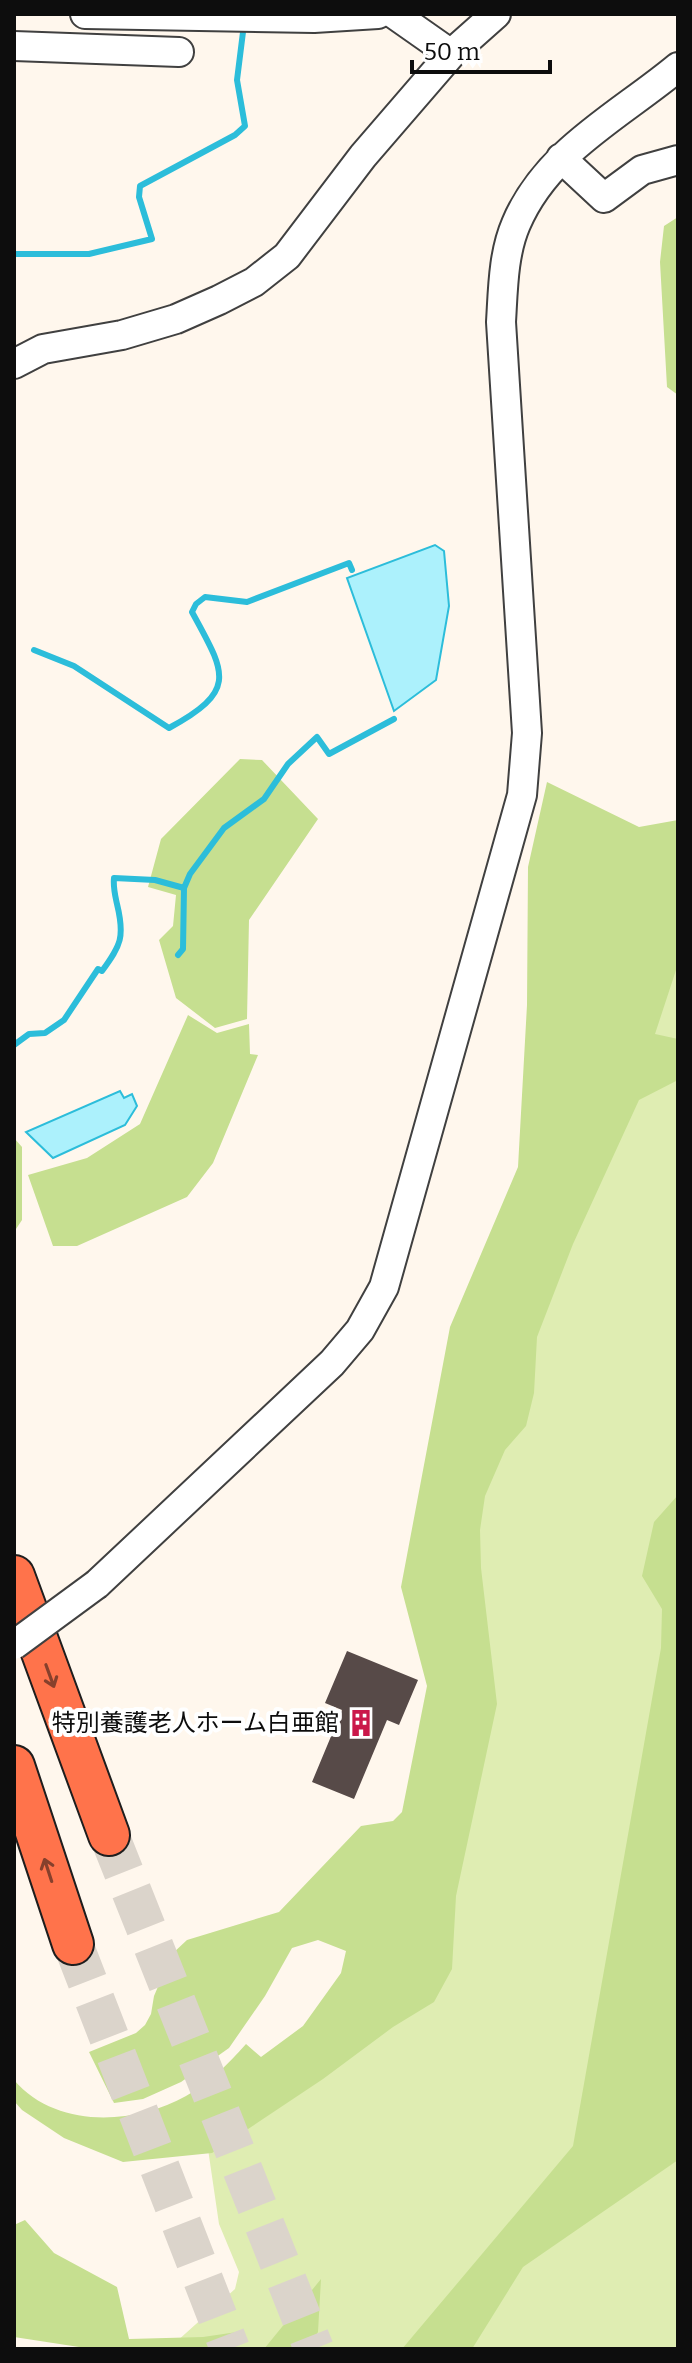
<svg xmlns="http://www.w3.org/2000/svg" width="692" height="2363" font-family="Bitter,'Noto Sans JP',serif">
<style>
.green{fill:#dfedb2}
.forest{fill:#c6df90}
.water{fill:#acf1fc;stroke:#2cbdda;stroke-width:2}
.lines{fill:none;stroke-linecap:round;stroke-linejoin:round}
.stream{stroke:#2cbdda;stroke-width:6}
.building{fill:#574a48}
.highway-tunnel{stroke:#dbd4cb;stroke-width:40;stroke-dasharray:40 20;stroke-linecap:butt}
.minor-casing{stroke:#404040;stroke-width:32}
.highway-casing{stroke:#1e1e1e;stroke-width:44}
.minor{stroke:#fff;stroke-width:28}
.highway{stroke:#ff734b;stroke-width:40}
.minor-bridge-casing{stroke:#404040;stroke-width:32;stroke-linecap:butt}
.minor-bridge{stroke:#fff;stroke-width:28}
.oneway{stroke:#86402c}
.labels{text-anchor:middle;stroke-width:8;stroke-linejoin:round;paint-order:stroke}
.poi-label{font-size:24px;fill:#0d0d0d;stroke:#fff;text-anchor:end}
</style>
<rect width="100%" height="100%" fill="#fff7ed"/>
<path class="green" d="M678 949V2349H225L176 2342 235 2289 239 2272 219 2224 208 2149 429 1997 478 1494 530 1336Z"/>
<path class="forest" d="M678 217V395L667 387 660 262 664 226Z
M240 759 262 760 318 819 249 920 247 1019 215 1028 176 998 159 940 173 926 176 895 148 887 161 839Z
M547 782 639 827 678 820V964L655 1034 678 1039V1080L639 1100 573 1244 537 1337 534 1393 526 1426 505 1450 485 1496 480 1530 481 1568 497 1704 456 1896 452 1969 434 2002 393 2027 323 2079 212 2153 123 2162 64 2138 22 2110 14 2101V2080C56 2129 134 2125 186 2096 210 2083 228 2064 246 2044L261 2057 303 2026 341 1973 346 1951 318 1940 292 1948 265 1996 229 2048 181 2082 143 2099 114 2103 89 2052 136 2033 145 2025 151 2014 154 1996 172 1954 187 1940 279 1912 361 1826 393 1821 402 1812 427 1686 401 1587 450 1327 518 1167 527 1005 528 867Z
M188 1015 217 1033 249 1024 250 1054 258 1055 213 1163 187 1197 77 1246H53L28 1175 87 1158 140 1124Z
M14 1138 22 1147V1220L14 1232Z
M678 1495V2160L523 2267 472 2349H402L573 2146 661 1648 662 1609 642 1576 654 1522Z
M25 2220 54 2253 117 2287 129 2339 203 2337 237 2332 241 2338 230 2349H92L14 2337V2225Z
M321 2279 318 2332 308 2349H264Z"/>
<path class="water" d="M435 545 444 551 449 606 436 680 394 711 347 578Z
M120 1091 124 1098 132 1094 137 1106 125 1125 53 1158 26 1132Z"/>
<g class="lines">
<path class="stream" d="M14 254H89L152 239 139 197 140 186 235 135 245 126 237 80 244 24
M34 650 74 666 169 728C239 690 225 673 192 612L196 604 205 597 247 602 349 563 352 570
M178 955 183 949 184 888 190 874 224 828 264 799 288 764 317 737 329 754 394 719
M14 1045 29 1034 45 1033 64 1020 98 969 102 971C121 945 125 937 117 904 115 895 113 888 114 878L155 880 184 888"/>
</g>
<path class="building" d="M347 1651 418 1680 399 1725 387 1720 354 1799 312 1782 342 1710 325 1703Z"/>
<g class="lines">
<path class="highway-tunnel" d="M109 1835 314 2349
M73 1944 230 2349"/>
<g class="minor-casing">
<path id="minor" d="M85 14 314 18 378 14
M394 14 451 54
M14 46 179 52
M561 158 604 198 642 170 678 160
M14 364 43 349 122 335 176 319 219 300 254 282 287 256 363 156 451 54 496 14
M97 1584 332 1363 360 1330 384 1287 522 795 527 733 501 322C503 290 503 254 516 224 547 151 619 116 678 67"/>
</g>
<g class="highway-casing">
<path id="highway" d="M14 1576 109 1835
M14 1766 73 1944"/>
</g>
<use href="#minor" class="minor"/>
<use href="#highway" class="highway"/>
<g class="minor-bridge-casing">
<path id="minor-bridge" d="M14 1645 97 1584"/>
</g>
<use href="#minor-bridge" class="minor-bridge"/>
</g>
<defs><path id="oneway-shaft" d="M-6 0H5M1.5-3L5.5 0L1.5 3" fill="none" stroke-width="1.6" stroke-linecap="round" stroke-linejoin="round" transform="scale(2)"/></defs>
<g class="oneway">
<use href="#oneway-shaft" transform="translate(50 1676) rotate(70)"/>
<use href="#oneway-shaft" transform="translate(48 1870) rotate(-108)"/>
</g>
<defs>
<g id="building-bare" transform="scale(2.16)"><path d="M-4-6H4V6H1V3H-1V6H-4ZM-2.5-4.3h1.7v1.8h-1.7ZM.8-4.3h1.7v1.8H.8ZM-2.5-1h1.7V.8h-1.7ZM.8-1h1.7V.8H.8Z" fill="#ca184a" stroke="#fff" stroke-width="2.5" paint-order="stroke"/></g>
</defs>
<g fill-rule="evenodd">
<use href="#building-bare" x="361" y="1723"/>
</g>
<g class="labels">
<g class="poi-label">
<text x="339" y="1731">特別養護老人ホーム白亜館</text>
</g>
</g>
<rect width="692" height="2363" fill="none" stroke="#0d0d0d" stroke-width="32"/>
<path d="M412 60v12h138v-12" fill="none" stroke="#0d0d0d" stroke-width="4"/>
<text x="424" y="60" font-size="24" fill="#0d0d0d" stroke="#ffffff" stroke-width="6" paint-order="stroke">50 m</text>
</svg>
